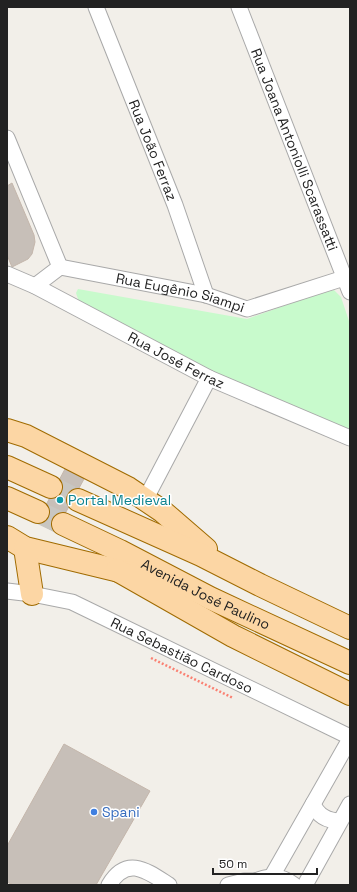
<svg xmlns="http://www.w3.org/2000/svg" width="357" height="892" font-family="'Space Grotesk',sans-serif">
<style>
.park{fill:#c8facc}
.building{fill:#c7bfb8;stroke:#c4b6ab}
.lines{fill:none;stroke-linecap:round;stroke-linejoin:round}
.primary-tunnel{stroke:#c8c6c1;stroke-width:22;stroke-dasharray:22 11;stroke-linecap:butt}
.minor-casing{stroke:#a9a9a9;stroke-width:17}
.primary-casing{stroke:#a06b00;stroke-width:24}
.path{stroke:#fa8072;stroke-width:2.5;stroke-dasharray:2 2;stroke-linecap:butt}
.minor{stroke:#fff;stroke-width:15}
.primary{stroke:#fcd6a4;stroke-width:22}
.culture-dot{fill:#0f9aa8;stroke:#fff;stroke-width:1.5}
.shop-dot{fill:#3f7fe0;stroke:#fff;stroke-width:1.5}
.labels{text-anchor:middle;stroke-width:3;stroke-linejoin:round;paint-order:stroke}
.street-label{font-size:14px;fill:#222;stroke:#fff}
.culture-label{font-size:14px;fill:#0d838f;stroke:#fff;text-anchor:start}
.shop-label{font-size:14px;fill:#366cbe;stroke:#fff;text-anchor:start}
</style>
<rect width="100%" height="100%" fill="#f2efe9"/>
<path class="park" d="M78 289 247 319 317 294 334 290 341 297 350 324V432L201 367 79 302 76 293Z"/>
<path class="building" d="M12 183 34 235 35 242 32 254 28 259 12 267 7 255V186Z
M65 469 84 479 55 532 37 522Z
M64 744 150 791 96 885H13L7 882V846Z"/>
<g class="lines">
<path class="primary-tunnel" d="M51 487 78 500
M38 512 63 524"/>
<g class="minor-casing">
<g id="minor">
<path id="s1" d="M96 7 175 205 206 295"/>
<path id="s2" d="M239 7 350 292"/>
<path d="M7 138 60 267 35 286"/>
<path id="s3" d="M60 267 206 295 247 309 344 278"/>
<path id="s4" d="M7 274 35 286 209 378 350 438"/>
<path d="M145 500 209 378"/>
<path id="s5" d="M7 591 32 594 72 602 350 737"/>
<path d="M313 804C318 816 327 821 340 821"/>
<path d="M272 876 350 739"/>
<path d="M109 885C127 855 147 871 169 885"/>
<path d="M228 885 244 881H255"/>
<path d="M249 885C263 875 280 874 294 885"/>
<path d="M305 885 350 804"/>
</g>
</g>
<g class="primary-casing">
<g id="primary">
<path d="M7 430 26 436 128 488 162 511 206 549"/>
<path d="M7 467 51 487"/>
<path d="M7 498 38 512"/>
<path d="M78 500 201 555 260 585 350 628"/>
<path id="s6" d="M63 524 120 551 210 598 350 663"/>
<path d="M7 537 25 548 132 574"/>
<path d="M25 548 32 594"/>
<path d="M117 570 233 636 350 694"/>
</g>
</g>
<path class="path" d="M151 658 233 698"/>
<use href="#minor" class="minor"/>
<use href="#primary" class="primary"/>
</g>
<circle class="culture-dot" cx="60" cy="500" r="4"/>
<circle class="shop-dot" cx="94" cy="812" r="4"/>
<g class="labels">
<g class="street-label">
<text dy="5" stroke="none"><textPath href="#s2" startOffset="153">Rua Joana Antoniolli Scarassatti</textPath></text>
<text dy="5" stroke="none"><textPath href="#s1" startOffset="154">Rua João Ferraz</textPath></text>
<text dy="5" stroke="none"><textPath href="#s3" startOffset="123">Rua Eugênio Siampi</textPath></text>
<text dy="5" stroke="none"><textPath href="#s4" startOffset="190">Rua José Ferraz</textPath></text>
<text dy="5" stroke="none"><textPath href="#s6" startOffset="159">Avenida José Paulino</textPath></text>
<text dy="5" stroke="none"><textPath href="#s5" startOffset="188">Rua Sebastião Cardoso</textPath></text>
</g>
<g class="culture-label">
<text x="68" y="505">Portal Medieval</text>
</g>
<g class="shop-label">
<text x="102" y="817">Spani</text>
</g>
</g>
<rect width="357" height="892" fill="none" stroke="#222222" stroke-width="16"/>
<path d="M213 868v6h104v-6" fill="none" stroke="#222222" stroke-width="2"/>
<text x="219" y="868" font-size="12" fill="#222222" stroke="#ffffff" stroke-width="3" paint-order="stroke">50 m</text>
</svg>
